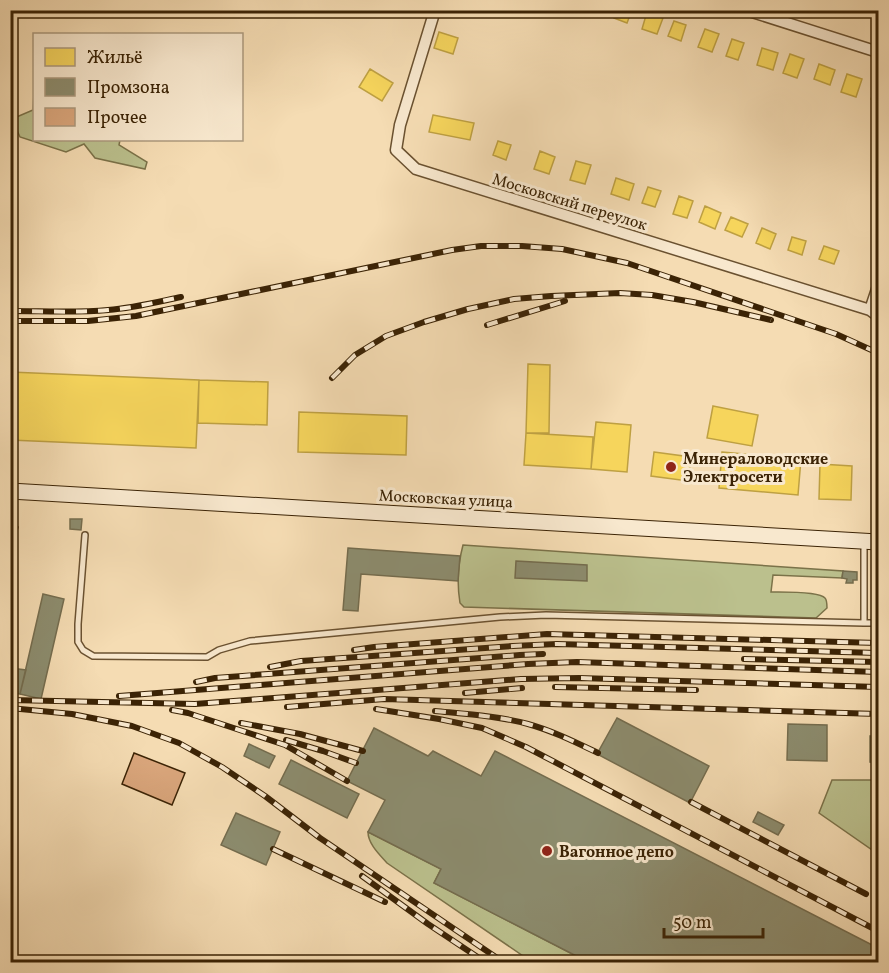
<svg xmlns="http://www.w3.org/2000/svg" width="889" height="973" font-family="Vollkorn,serif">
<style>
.green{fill:#bbc08d;stroke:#7b7249;stroke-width:1.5}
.homes{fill:#f6d55c;stroke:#bea042;stroke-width:1.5}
.industry{fill:#8c8c6e;stroke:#746c4e;stroke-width:1.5}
.building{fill:#daa67c;stroke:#3b2305;stroke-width:1.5}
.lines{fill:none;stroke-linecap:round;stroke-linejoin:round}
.lane-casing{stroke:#6a5130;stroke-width:8}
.street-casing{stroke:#6a5130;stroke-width:13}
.secondary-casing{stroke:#3b2305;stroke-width:17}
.lane{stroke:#f8e8ce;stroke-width:5}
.street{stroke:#f8e8ce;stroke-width:10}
.secondary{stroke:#f8e8ce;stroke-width:15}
.rail-casing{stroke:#3b2305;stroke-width:6}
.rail{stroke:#f8e8ce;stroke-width:4;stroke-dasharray:11;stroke-linecap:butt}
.poi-dot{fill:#8f2418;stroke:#f8e8ce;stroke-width:2}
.labels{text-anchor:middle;stroke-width:6;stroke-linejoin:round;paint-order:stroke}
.street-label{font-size:16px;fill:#3b2305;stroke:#f8e8ce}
.poi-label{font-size:16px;font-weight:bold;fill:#3b2305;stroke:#f8e8ce;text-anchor:start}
</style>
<rect width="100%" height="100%" fill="#f5dcb3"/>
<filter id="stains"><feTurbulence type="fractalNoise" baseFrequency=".00333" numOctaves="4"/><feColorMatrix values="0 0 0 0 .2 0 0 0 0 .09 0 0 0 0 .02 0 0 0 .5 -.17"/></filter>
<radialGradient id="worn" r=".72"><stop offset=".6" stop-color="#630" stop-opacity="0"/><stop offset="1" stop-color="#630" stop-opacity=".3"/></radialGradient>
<path class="green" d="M34 93V140H120L119 145 147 162 145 169 95 158 84 144 66 152 20 137 12 119 33 110Z
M463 545 843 571 842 578 773 575 771 592C781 592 819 591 825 598 827 600 827 605 827 608L816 618 464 607 460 603C457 585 458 564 463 545Z
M832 780H878V854L819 813Z
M368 832 441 869 434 883 588 962H532L387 863C380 855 368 844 368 832Z"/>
<path class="homes" d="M617 10H632L627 23 614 18Z
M647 12 663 18 657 34 642 29Z
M674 21 686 25 681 41 668 36Z
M705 29 719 34 712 52 698 47Z
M439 32 458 38 453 54 434 48Z
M732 39 744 43 738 60 726 56Z
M762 48 778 53 773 70 757 65Z
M790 54 804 59 797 78 783 73Z
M819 64 835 70 830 85 814 79Z
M370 69 393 83 382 101 359 87Z
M847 74 862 79 856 97 841 92Z
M877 83 878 84V102L871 99Z
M433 115 474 123 470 140 429 132Z
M498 141 511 145 506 160 493 155Z
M540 151 555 157 549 174 534 169Z
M576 161 591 165 585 184 570 180Z
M616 178 634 184 629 200 611 194Z
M648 187 661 191 655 207 642 203Z
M679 196 693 201 687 218 673 214Z
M705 206 721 213 715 229 699 222Z
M731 217 748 224 742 237 725 230Z
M762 228 776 234 770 249 756 243Z
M792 237 806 241 802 255 788 250Z
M824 246 839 251 834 264 819 259Z
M528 364 550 365 549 433H526Z
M10 372 199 380 196 448 10 440Z
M199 380 268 382 267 425 198 423Z
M713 406 758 415 752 446 707 438Z
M299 412 407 416 406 455 298 452Z
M596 422 631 425 627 472 591 469Z
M526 433 593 437 591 469 524 465Z
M654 452 691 457 688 481 651 476Z
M722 452 801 459 798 495 719 488Z
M820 464 852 466 851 500 819 499Z"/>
<path class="industry" d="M70 519H82L81 530 70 529Z
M348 548 460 556 458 581 361 574 358 611 343 610Z
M516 561 587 565V581L515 578Z
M843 571 857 572V580H853V583H846L847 579 842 578Z
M43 594 64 599 41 699 20 694Z
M10 668 26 670 20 694 10 692Z
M617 718 709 766 690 803 597 754Z
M788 724 827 725V761L787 760Z
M374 728 428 756 433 751 481 776 495 751 878 948V962H588L434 883 441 869 368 832 385 800 347 781Z
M870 736H878V763L870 762Z
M249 744 275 756 269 768 244 756Z
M291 760 359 794 347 818 279 784Z
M758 812 784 825 778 835 753 822Z
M236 813 280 832 266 865 221 845Z"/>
<path class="building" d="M10 525 18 527 10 558Z
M134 753 185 773 172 805 122 784Z"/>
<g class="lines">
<g class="lane-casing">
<path id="lane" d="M85 535 78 624V642L83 650 93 656 207 657 219 650 250 641 500 617 546 615 864 623
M864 543V623H878"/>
</g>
<g class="street-casing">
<path id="street" d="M435 10 400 125 396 150 416 169 870 310 878 316
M746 10 878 52
M870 310 878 286"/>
</g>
<g class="secondary-casing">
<path id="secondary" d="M10 491 878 542"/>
</g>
<use href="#lane" class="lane"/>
<use href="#street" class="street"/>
<use href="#secondary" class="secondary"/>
<g class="rail-casing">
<path id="rail" d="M10 311C43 311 76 313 108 310 133 308 157 302 181 297
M10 321H88L136 316 452 250 481 246H522L562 249 627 263 836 334 878 353
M487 325 565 301
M332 378 355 355 386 336 424 322 468 309 514 299 551 296 620 293 652 295 693 302 771 320
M354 650 374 647 547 634 878 643
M744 659 878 662
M270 667 301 661 513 646 557 644 878 653
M196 682 215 678 520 655 543 654
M555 687 696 690
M465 693 522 688
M119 696 528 664 577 662 878 672
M10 700 195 704 521 679 579 678 878 687
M287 707 384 699 878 714
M10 708 72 714 132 726 179 743 222 767 265 796 320 838 503 962
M376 709 439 719 482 728 526 747 878 931
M172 710 188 713 285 745 347 781
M435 711C466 714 498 716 528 724 553 731 575 742 598 753
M241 723 300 734 363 751
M286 740 323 751 356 763
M691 802 866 894
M273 849 385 902
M362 876 428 924 485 962
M10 956 22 962"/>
</g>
<use href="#rail" class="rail"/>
</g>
<g class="poi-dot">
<circle cx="671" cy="467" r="6"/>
<circle cx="547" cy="851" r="6"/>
</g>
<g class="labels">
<g class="street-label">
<text transform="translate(570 201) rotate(17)" y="6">Московский переулок</text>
<text transform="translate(446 498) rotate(3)" y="6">Московская улица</text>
</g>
<g class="poi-label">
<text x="683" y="464">Минераловодские<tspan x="683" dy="18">Электросети</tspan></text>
<text x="559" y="857">Вагонное депо</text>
</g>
</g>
<rect width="889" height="973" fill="none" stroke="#f5dcb3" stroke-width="36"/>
<rect x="12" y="12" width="865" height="949" fill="none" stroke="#3b2305" stroke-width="3"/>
<rect x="18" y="18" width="853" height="937" fill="none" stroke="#3b2305" stroke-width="1.5"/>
<rect x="33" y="33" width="210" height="108" fill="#f8e8ce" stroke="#ac997e" stroke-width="1.5"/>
<rect x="45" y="48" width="30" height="18" fill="#f6d55c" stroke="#ac997e" stroke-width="1.5"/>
<text x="87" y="63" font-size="18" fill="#3b2305">Жильё</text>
<rect x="45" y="78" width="30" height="18" fill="#8c8c6e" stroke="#ac997e" stroke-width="1.5"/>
<text x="87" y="93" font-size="18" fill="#3b2305">Промзона</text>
<rect x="45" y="108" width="30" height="18" fill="#daa67c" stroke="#ac997e" stroke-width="1.5"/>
<text x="87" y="123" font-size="18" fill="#3b2305">Прочее</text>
<path d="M664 928v9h99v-9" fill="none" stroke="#3b2305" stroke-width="3"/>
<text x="673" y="928" font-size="18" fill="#3b2305" stroke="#f8e8ce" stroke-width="4.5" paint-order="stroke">50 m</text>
<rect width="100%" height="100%" filter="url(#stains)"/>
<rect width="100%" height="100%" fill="url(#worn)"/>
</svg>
